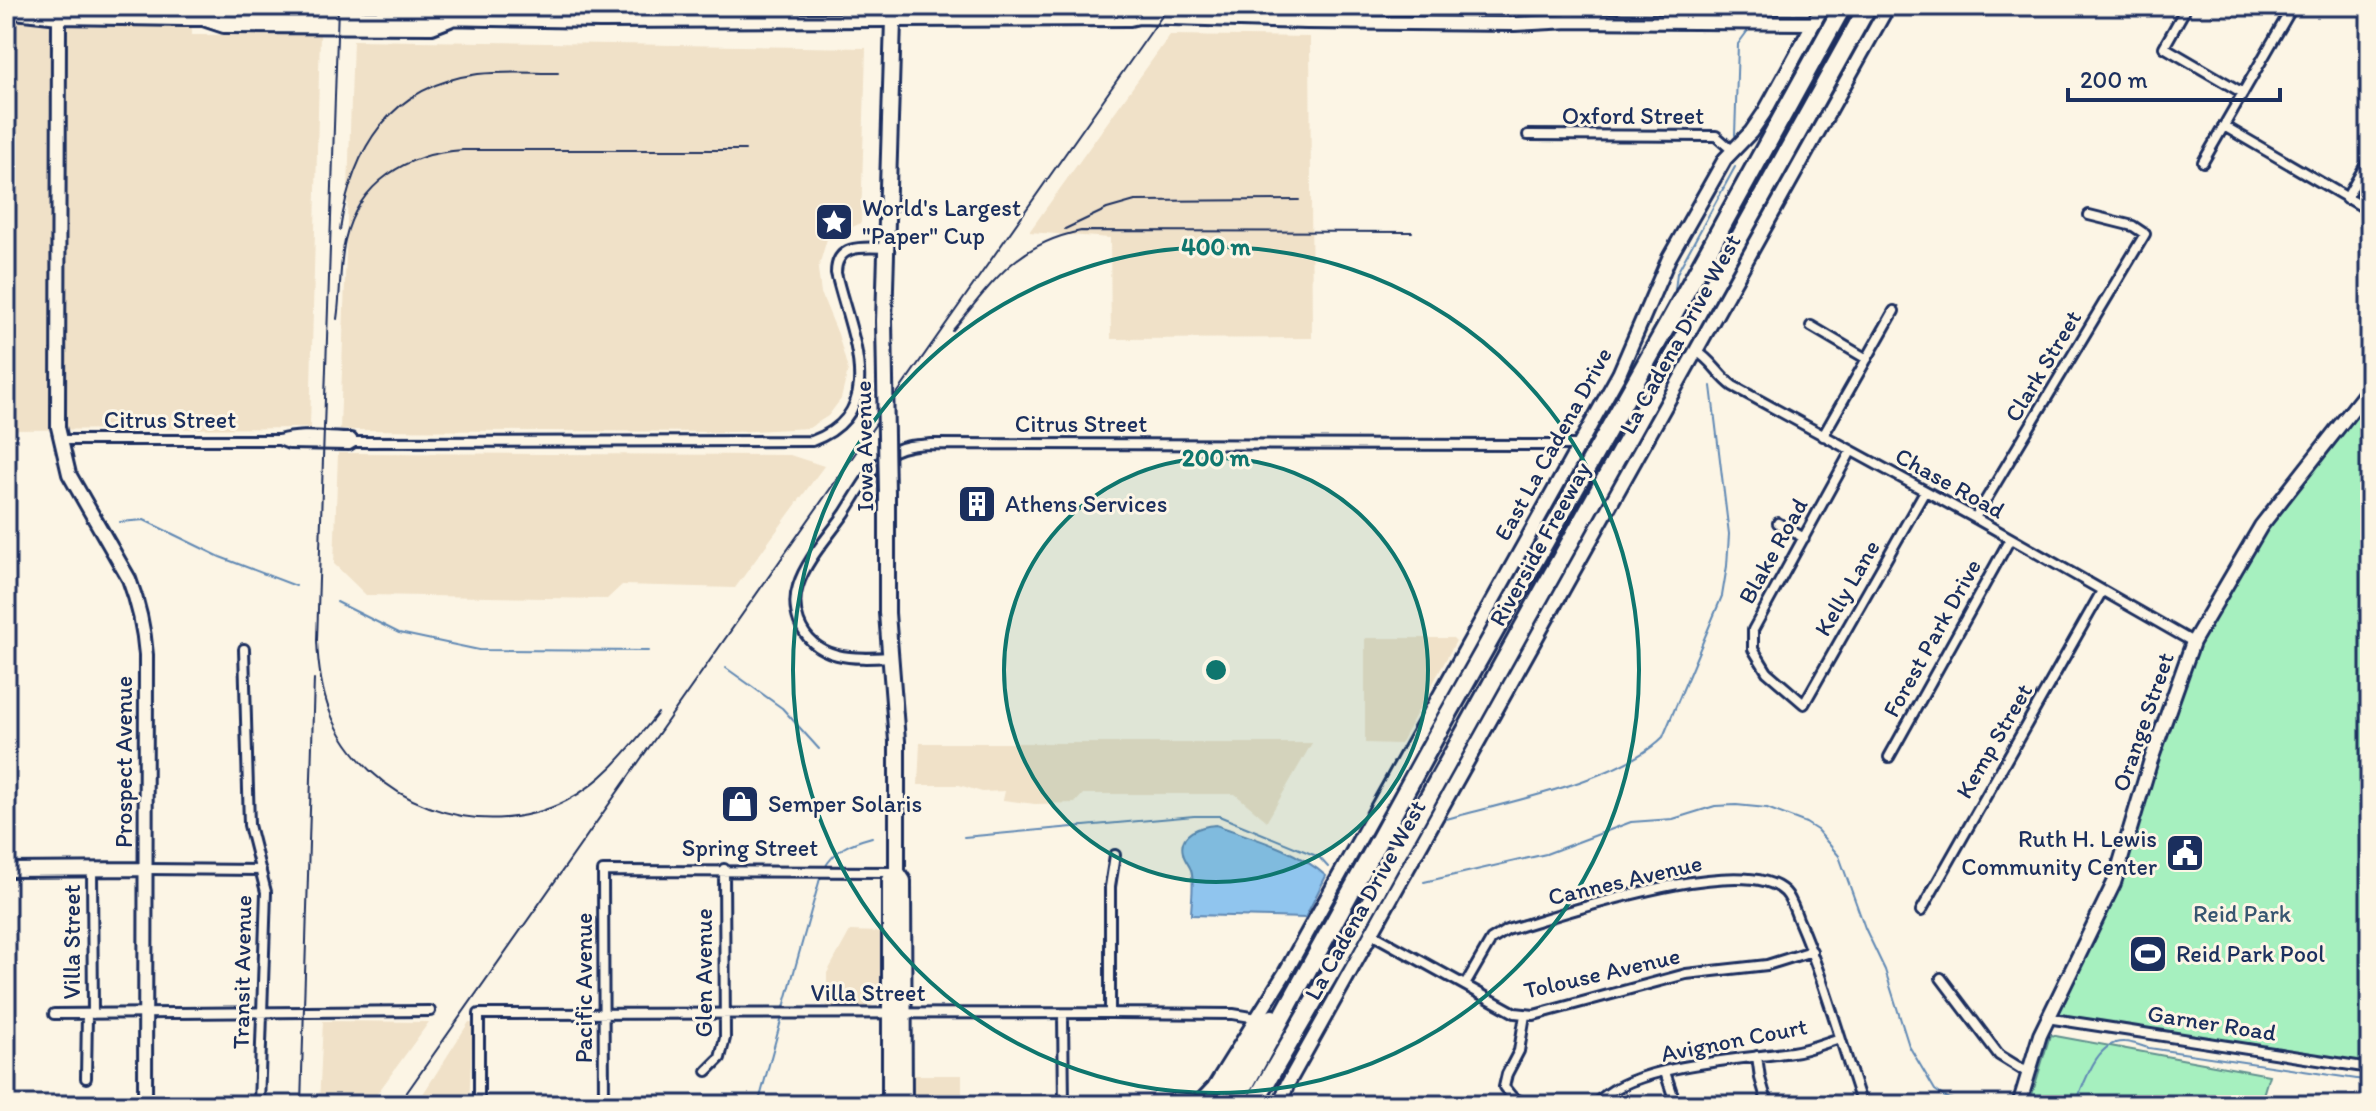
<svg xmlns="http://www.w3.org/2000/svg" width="2376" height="1111" font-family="Itim,sans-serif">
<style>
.built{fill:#f0e1c8}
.green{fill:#a6f0bf;stroke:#60908e;stroke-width:2}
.water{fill:#90c5ee;stroke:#6189b4;stroke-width:2}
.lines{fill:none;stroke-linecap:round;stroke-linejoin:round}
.stream{stroke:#6189b4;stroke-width:2}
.street-casing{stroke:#1b2f5e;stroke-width:14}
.secondary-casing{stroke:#1b2f5e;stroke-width:18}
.primary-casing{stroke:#1b2f5e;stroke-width:20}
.highway-casing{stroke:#1b2f5e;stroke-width:22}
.street{stroke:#fcf5e5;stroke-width:8}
.secondary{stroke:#fcf5e5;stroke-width:12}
.primary{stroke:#fcf5e5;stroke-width:14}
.highway{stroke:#fcf5e5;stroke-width:16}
.rail{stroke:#1b2f5e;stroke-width:2}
.primary-bridge-casing{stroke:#1b2f5e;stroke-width:20;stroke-linecap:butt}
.primary-bridge{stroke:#fcf5e5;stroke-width:14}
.ring{fill:none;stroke:#0f766e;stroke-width:4}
.labels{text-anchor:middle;stroke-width:6;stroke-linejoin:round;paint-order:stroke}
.street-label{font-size:24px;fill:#1b2f5e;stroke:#fcf5e5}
.poi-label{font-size:24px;fill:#1b2f5e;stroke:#fcf5e5;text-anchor:start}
.park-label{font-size:24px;fill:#375671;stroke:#fcf5e5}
.centre{fill:#0f766e;stroke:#fcf5e5;stroke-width:4}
.ring-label{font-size:24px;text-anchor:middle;font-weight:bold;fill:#0f766e;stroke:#fcf5e5;stroke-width:6;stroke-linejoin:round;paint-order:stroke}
</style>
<rect width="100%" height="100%" fill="#fcf5e5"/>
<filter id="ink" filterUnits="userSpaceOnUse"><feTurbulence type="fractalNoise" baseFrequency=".0125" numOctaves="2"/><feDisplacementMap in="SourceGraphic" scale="16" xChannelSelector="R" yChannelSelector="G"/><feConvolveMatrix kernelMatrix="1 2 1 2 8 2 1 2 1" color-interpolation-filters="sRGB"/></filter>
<g filter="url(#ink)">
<path class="built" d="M6 6H191L192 35 320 34 310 428 6 430Z
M350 6H869L868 8H349Z
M1170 35 1310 37 1312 338 1111 339 1110 238 1029 232Z
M353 40 866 48 861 223 827 239 818 269 821 293 838 334 848 370 841 399 828 416 809 428 733 432 340 430Z
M338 453 790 455 824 466 735 588 622 585 607 599 366 595 334 564Z
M1365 638H1453L1456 641 1400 744 1365 743Z
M920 743H1312L1267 821 1235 794H1083L1075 803 1035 804 1003 800 1005 791 982 792 959 785H918Z
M850 931 880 932 882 995 870 1007H827V973Z
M323 1021 429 1022 369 1105H319Z
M469 1022H473L469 1105H416Z
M912 1075H962V1105H912Z"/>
<path class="green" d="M2370 390V1064L2061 1018 2056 1006 2117 886 2152 766 2202 633 2270 516Z
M2050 1035 2269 1075 2260 1105H2029Z"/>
<path class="water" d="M1216 825C1253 838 1297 850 1326 876L1305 918 1191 915C1191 903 1195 882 1191 870 1189 864 1184 860 1183 853 1178 833 1200 826 1216 825Z"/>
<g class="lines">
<path class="stream" d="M1761 18 1774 6
M1735 135 1738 44 1749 29
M1675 290 1677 273 1735 167
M120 522 144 520 220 557 296 586
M6 523 7 535 13 538
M337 602 399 633 479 650 648 651
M726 668 782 708 819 749
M1442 820C1504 803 1619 781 1663 737L1722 596 1727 566 1729 534 1711 386
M964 837 1194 816H1219L1319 857 1328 867
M824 869C835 849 850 843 872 837
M1424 882 1546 854 1631 822 1673 819 1715 806 1736 805 1767 808 1806 823 1817 830 1839 856 1865 928 1885 970 1909 1046 1935 1090 1943 1096 1965 1105
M783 1011 821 875
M758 1105 782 1017
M2075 1105C2084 1085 2096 1040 2124 1042 2132 1042 2141 1046 2149 1048L2370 1081"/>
<g class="street-casing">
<path id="street" d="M2187 6 2164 47 2243 93
M1570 21V6
M2224 126 2370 211
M1528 135 1716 136 1733 151
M2203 162 2293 6
M2346 199 2370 157
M1811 326 1867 359
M1696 351C1712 360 1718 375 1733 386L1975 518 2193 642
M1823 436 1894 311
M60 440H279C301 433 328 438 351 438L354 442
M279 440 289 444 349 445 354 442 812 441C892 412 849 331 836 273 836 244 863 247 885 248
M1851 451 1753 630V649L1767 672 1804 704 1925 491
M1975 518 2145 234 2133 226 2089 215
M1778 523 1804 538
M244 649 249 825 266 892 259 1105
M889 657C855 659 814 661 799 622 795 611 794 598 798 586 806 560 829 536 845 513 858 493 873 463 894 451 906 445 918 445 931 444L1579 445
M1889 757 2010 539
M146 869 261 870
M92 870 93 1014
M1921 911 2102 591
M1372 934 1515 1013 1534 1015 1686 974 1767 965 1812 951
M1941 978 1999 1055 2028 1073
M1465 985 1491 940 1507 930C1561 915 1744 850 1785 892 1791 898 1795 911 1798 919 1824 979 1841 1043 1862 1105
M1110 1013V887L1115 855
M54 1014 430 1011
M1063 1014 1064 1105
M1525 1015 1519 1051 1507 1074 1504 1087 1512 1097 1527 1105
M2047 1018 2370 1068
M1757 1056 1760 1078 1768 1105
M707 1071 720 1058 725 1038 724 869
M1665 1072 1676 1105
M86 1078 87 1014
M479 1105V1014L1110 1013 1233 1014 1257 1018
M604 1105 603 871 896 872
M1595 1105C1630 1064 1740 1060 1792 1052 1808 1050 1824 1043 1840 1038"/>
</g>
<g class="secondary-casing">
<path id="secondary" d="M6 11 59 17 184 19H202L223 14 600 21 1130 19 1139 17 1307 22 1514 24 1570 21 1813 23
M59 17 58 427 69 474 129 579C139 605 144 629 146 655L145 1105
M203 19 224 26 432 27 450 20
M6 870 146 869
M1197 1105 1214 1087 1285 973 1619 374 1669 258 1699 205 1725 159 1751 132 1764 113 1823 6
M1280 1105 1287 1085 1888 6
M2019 1105 2040 1035 2114 883 2150 763 2193 642 2261 526 2370 387"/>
</g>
<g class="primary-casing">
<path id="primary" d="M884 321 893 20 901 6
M887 494V613L897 741V872L903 881 904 1105
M890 1105V880L897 872"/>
</g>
<g class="highway-casing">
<path id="highway" d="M1215 1105 1272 1018
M1234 1105 1437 734 1673 315 1843 6
M1253 1105 1339 958 1868 6"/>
</g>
<use href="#street" class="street"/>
<use href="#secondary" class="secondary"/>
<use href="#primary" class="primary"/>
<use href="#highway" class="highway"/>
<path class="rail" d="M338 6 317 640C318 665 321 689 330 712 366 803 480 845 566 801 605 781 631 746 658 713
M1065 229 1107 209 1135 201 1299 200
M340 230C352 149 389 86 478 74 504 71 531 73 558 73
M337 319C341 293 339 266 345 240 358 183 407 153 463 150H745
M952 331C993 283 1015 244 1081 231L1412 232
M301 1105 314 679
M398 1105 1169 6"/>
<g class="primary-bridge-casing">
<path id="primary-bridge" d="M884 321 887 494"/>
</g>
<use href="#primary-bridge" class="primary-bridge"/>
</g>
</g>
<circle cx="1216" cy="670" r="212" fill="#0f766e" fill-opacity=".12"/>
<g class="ring">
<circle cx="1216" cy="670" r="212"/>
<circle cx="1216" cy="670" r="423"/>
</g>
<defs>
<g id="sight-square" transform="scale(2)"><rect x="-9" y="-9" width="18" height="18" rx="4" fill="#1b2f5e" stroke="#fcf5e5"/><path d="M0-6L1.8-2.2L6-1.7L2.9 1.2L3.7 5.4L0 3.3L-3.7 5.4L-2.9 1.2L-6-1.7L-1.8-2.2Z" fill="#fff"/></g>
<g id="building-square" transform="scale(2)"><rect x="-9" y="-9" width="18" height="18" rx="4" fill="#1b2f5e" stroke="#fcf5e5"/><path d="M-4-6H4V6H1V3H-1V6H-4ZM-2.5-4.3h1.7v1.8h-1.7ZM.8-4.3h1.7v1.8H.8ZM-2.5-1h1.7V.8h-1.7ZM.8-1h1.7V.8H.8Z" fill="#fff"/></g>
<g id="shop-square" transform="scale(2)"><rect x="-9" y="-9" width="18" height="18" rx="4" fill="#1b2f5e" stroke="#fcf5e5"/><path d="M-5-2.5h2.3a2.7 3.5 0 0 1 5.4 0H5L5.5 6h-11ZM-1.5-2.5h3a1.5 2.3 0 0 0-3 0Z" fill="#fff"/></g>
<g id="civic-square" transform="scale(2)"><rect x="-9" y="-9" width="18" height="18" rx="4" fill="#1b2f5e" stroke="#fcf5e5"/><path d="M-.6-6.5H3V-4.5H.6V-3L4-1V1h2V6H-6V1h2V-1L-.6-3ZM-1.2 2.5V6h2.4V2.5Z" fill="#fff"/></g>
<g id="stadium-square" transform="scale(2)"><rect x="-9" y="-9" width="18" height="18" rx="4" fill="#1b2f5e" stroke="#fcf5e5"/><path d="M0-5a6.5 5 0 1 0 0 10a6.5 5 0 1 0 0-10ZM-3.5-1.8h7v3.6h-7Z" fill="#fff"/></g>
</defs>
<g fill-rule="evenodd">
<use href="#sight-square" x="834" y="222"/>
<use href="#building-square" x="977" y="504"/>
<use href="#shop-square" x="740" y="804"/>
<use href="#civic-square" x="2185" y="853"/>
<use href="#stadium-square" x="2148" y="954"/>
</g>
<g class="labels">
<g class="street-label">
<text x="1633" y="124">Oxford Street</text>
<text transform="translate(1680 334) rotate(-61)" y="8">La Cadena Drive West</text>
<text transform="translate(2043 366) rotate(-59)" y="8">Clark Street</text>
<text x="170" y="428">Citrus Street</text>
<text x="1081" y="432">Citrus Street</text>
<text transform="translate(1553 444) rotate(-61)" y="8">East La Cadena Drive</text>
<text transform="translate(864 446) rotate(-91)" y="8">Iowa Avenue</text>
<text transform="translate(1950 483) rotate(29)" y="8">Chase Road</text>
<text transform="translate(1540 544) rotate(-61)" y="8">Riverside Freeway</text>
<text transform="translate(1773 551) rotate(-61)" y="8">Blake Road</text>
<text transform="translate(1847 588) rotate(-60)" y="8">Kelly Lane</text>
<text transform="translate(1932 638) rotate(-61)" y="8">Forest Park Drive</text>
<text transform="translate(2143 722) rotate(-71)" y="8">Orange Street</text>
<text transform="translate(1994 741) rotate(-60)" y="8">Kemp Street</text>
<text transform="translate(124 762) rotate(-90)" y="8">Prospect Avenue</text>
<text x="750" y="856">Spring Street</text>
<text transform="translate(1625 880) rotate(-13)" y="8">Cannes Avenue</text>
<text transform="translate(1365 900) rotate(-61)" y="8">La Cadena Drive West</text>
<text transform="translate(72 942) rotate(-90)" y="8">Villa Street</text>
<text transform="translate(242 972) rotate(-89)" y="8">Transit Avenue</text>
<text transform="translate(704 973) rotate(-90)" y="8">Glen Avenue</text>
<text transform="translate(1602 973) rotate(-13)" y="8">Tolouse Avenue</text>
<text transform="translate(584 988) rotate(-90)" y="8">Pacific Avenue</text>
<text x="868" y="1001">Villa Street</text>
<text transform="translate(2212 1023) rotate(9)" y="8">Garner Road</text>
<text transform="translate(1734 1040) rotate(-11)" y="8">Avignon Court</text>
</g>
<g class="poi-label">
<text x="862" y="216">World's Largest<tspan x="862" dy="28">"Paper" Cup</tspan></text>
<text x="1005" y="512">Athens Services</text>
<text x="768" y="812">Semper Solaris</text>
<text x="2157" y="847" text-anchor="end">Ruth H. Lewis<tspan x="2157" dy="28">Community Center</tspan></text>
<text x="2176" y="962">Reid Park Pool</text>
</g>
<g class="park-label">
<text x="2242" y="922">Reid Park</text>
</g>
</g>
<circle cx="1216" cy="670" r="12" class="centre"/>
<g class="ring-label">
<text x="1216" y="255">400 m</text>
<text x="1216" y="466">200 m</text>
</g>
<rect width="2376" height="1111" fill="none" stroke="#fcf5e5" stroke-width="32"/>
<rect x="16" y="16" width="2344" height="1079" fill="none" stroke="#1b2f5e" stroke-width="3" filter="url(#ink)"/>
<path d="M2068 88v12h212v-12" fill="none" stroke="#1b2f5e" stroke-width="4"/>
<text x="2080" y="88" font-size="24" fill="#1b2f5e" stroke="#fcf5e5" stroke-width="6" paint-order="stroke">200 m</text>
</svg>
